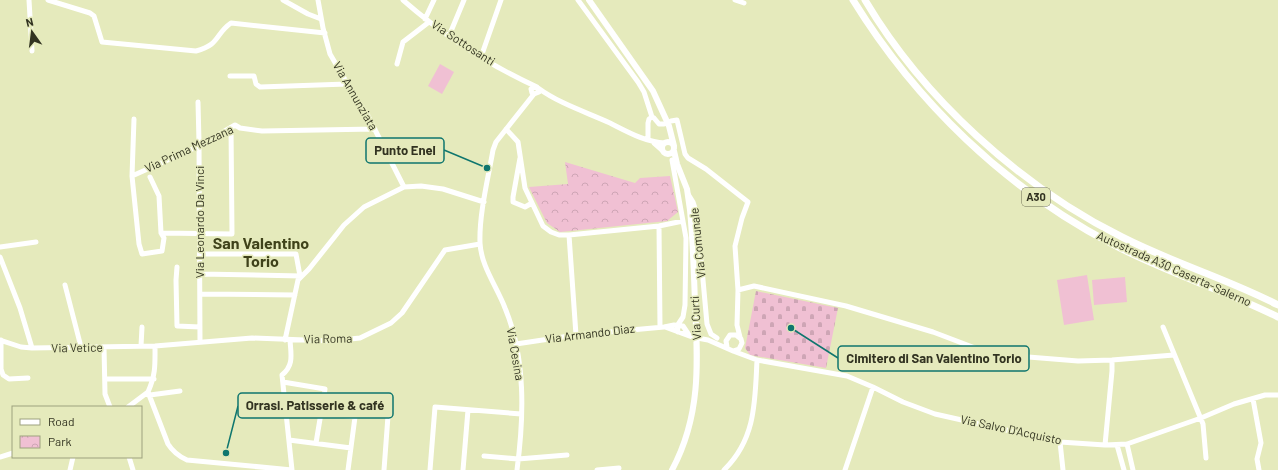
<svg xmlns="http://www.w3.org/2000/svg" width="1278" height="470" font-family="Barlow,sans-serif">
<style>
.cemetery{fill:url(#cemetery-stones)}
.park{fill:url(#park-crowns)}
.garden{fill:#f0c0d3}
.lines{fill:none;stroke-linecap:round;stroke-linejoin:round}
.minor{stroke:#fff;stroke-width:5}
.major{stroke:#fff;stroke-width:6}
.highway{stroke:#fff;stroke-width:7}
.labels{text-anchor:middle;stroke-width:3;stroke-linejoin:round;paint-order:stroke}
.shield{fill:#e5eabc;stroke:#686a50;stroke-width:1}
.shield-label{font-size:11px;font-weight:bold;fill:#323321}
.street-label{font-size:12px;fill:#323321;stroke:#e5eabc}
.district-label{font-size:16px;font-weight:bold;fill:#3f421a;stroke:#e5eabc}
.leader{fill:none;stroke:#0f766e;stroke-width:1.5}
.callout-dot{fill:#0f766e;stroke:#e5eabc;stroke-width:1.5}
.callout{fill:#e5eabc;stroke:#0f766e;stroke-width:1.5}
.callout-label{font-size:13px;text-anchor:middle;font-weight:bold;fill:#323321}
</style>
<defs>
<pattern id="cemetery-stones" width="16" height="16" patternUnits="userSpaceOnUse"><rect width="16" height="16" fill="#f0c0d3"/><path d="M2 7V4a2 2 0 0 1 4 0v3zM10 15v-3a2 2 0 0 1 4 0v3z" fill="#cea5b5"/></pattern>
<pattern id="park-crowns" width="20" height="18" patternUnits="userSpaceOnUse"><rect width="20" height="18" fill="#f0c0d3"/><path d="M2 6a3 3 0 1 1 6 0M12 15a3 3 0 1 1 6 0" fill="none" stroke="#cea5b5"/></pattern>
</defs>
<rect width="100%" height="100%" fill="#e5eabc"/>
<path class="cemetery" d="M756 291 838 308 826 368 750 355 745 348Z"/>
<path class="park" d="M565 162 635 183 640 178 670 176 678 212 667 221 560 232 547 223 529 187 568 184Z"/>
<path class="garden" d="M440 64 454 72 442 94 428 86Z
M1087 275 1094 320 1064 325 1057 280Z
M1125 277 1127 302 1094 305 1092 280Z"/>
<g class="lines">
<path class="minor" d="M29 0 32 51
M48 0 90 13 94 16 102 42 196 51C220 45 215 34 231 23L325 33
M283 0 308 14 321 19
M318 0 323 28 330 54 354 95 367 114 404 187
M403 0C443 35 489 65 537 87L539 92 534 94 532 93 531 89 536 87
M578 0 638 82 644 92 652 117
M735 0 744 3
M425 19 434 0
M449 36 464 0
M481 57 501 0
M397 64 403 42 429 22
M230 76H254L256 84 260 87 347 84
M538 88C560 104 586 112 610 123 628 132 645 142 665 143
M198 102 199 142 200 342
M134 119 132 176 199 146 235 125 240 128 262 131 375 129
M671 121 677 120 685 154 688 158 706 169 748 202 742 218 735 246 738 290 737 325 740 337
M506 129 518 142 525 188 543 226 551 232 559 235H569L659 226 683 221
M648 140V123L649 119 652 117 654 118 659 124H664
M654 143 662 150
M520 158 513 197V202L525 207 532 203
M672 160 686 238 685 305 683 317 677 326 678 332
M132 176 139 244 142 254 162 251 164 238 161 233 159 196 150 177
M688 194 693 202 697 214 707 324 711 334 717 338
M659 226 660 327
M161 233 232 234 231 127
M569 235 576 335
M0 247 36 242
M200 254H296L300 276
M0 257 20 308 32 348
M177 267 176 280 177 326 200 327
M200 274 302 276
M65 285 81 347
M738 290 754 286 846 306 933 332 983 351 1003 355 1078 361 1112 360 1174 355
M200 294 295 295
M665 327 692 337 708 340 733 351 739 349 742 343 741 339 736 335H730L726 341 727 347
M1163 327 1203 424 1206 458
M0 340 21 347 32 348 155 346 252 338 331 341 360 338 391 323 402 313 445 250 480 244
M1 340V369L3 375 9 379 28 378
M285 340 298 280 309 269 344 225 364 207 404 187 421 186 443 189 484 202
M516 344 576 335 664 327 674 325 683 326 689 335
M141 346 142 327
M155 346C155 364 156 374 148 392L168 444C173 452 178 456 187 460L292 470 282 375C294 365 291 355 290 340
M104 347 105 394 110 407
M733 351 757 360 847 376 873 387 903 402 935 414 1060 442 1105 445 1127 444 1201 418 1234 404 1265 395H1278
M105 379H154
M283 382 325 389 316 443
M150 395 180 391
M1253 399 1261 443 1257 459 1259 470
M128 407 148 392
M285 408 355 417 348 470
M289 440 351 448
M1060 442 1063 470
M1127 444 1133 470
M1105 445 1112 371V360
M1117 445 1124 470
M484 456 518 459 567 455
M0 457 13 453
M129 457 133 470
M70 470 73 457
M384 470 388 416
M430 470 435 407 521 414
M463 470 468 410
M517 470C524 417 526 358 505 308 497 287 481 266 480 243 479 214 488 179 493 150L496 142 534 94
M597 470 619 468
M724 470C756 439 755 401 757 360
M845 470 873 387"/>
<path class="major" d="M589 0 653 91 669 126 674 146
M662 148a6 6 0 1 1 12 0a6 6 0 1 1-12 0Z
M672 470C701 416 698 363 695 304 694 273 693 241 690 210L687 189 677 164 674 151"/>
<path class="highway" d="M853 0C916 102 1005 188 1112 244 1165 272 1224 290 1278 317
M865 0C923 98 1020 186 1122 237 1173 263 1228 279 1278 305"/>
</g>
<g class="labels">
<rect class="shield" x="1022" y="188" width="28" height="18" rx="3"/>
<g class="shield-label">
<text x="1036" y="201">A30</text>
</g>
<g class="street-label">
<text transform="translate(463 43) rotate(33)" y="4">Via Sottosanti</text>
<text transform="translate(355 96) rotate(60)" y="4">Via Annunziata</text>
<text transform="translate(189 149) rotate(-25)" y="4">Via Prima Mezzana</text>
<text transform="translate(200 222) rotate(-90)" y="4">Via Leonardo Da Vinci</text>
<text transform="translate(698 243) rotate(-96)" y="4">Via Comunale</text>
<text transform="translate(1174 269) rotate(24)" y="4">Autostrada A30 Caserta-Salerno</text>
<text transform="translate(696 318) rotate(-93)" y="4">Via Curti</text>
<text transform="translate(590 334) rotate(-7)" y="4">Via Armando Diaz</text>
<text transform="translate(328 339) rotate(-1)" y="4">Via Roma</text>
<text transform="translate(77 348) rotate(-1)" y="4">Via Vetice</text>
<text transform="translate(515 354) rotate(80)" y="4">Via Cesina</text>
<text transform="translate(1011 430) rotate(12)" y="4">Via Salvo D'Acquisto</text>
</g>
<g class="district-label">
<text x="261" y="249">San Valentino<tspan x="261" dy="18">Torio</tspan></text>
</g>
</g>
<path class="leader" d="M487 168L444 150M791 328L838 358M226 453L238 406"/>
<g class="callout-dot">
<circle cx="487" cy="168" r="4"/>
<circle cx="791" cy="328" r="4"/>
<circle cx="226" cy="453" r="4"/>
</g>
<g class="callout">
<rect x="366" y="138" width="78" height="25" rx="4"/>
<rect x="838" y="346" width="191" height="25" rx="4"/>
<rect x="238" y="393" width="155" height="25" rx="4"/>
</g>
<g class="callout-label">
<text x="405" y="155">Punto Enel</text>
<text x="934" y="363">Cimitero di San Valentino Torio</text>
<text x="315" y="410">Orrasi. Patisserie &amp; café</text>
</g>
<rect x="12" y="406" width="130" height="52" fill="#e5eabc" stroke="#9da17e"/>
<rect x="20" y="419" width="20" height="6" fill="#ffffff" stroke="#9da17e"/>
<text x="48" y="426" font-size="12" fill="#323321">Road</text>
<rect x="20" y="436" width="20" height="12" fill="url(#park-crowns)" stroke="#9da17e"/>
<text x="48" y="446" font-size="12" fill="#323321">Park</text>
<g transform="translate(32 32) rotate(346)" stroke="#e5eabc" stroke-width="3" paint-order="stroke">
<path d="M0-3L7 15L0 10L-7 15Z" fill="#323321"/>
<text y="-6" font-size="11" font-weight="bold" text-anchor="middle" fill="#323321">N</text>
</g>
</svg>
